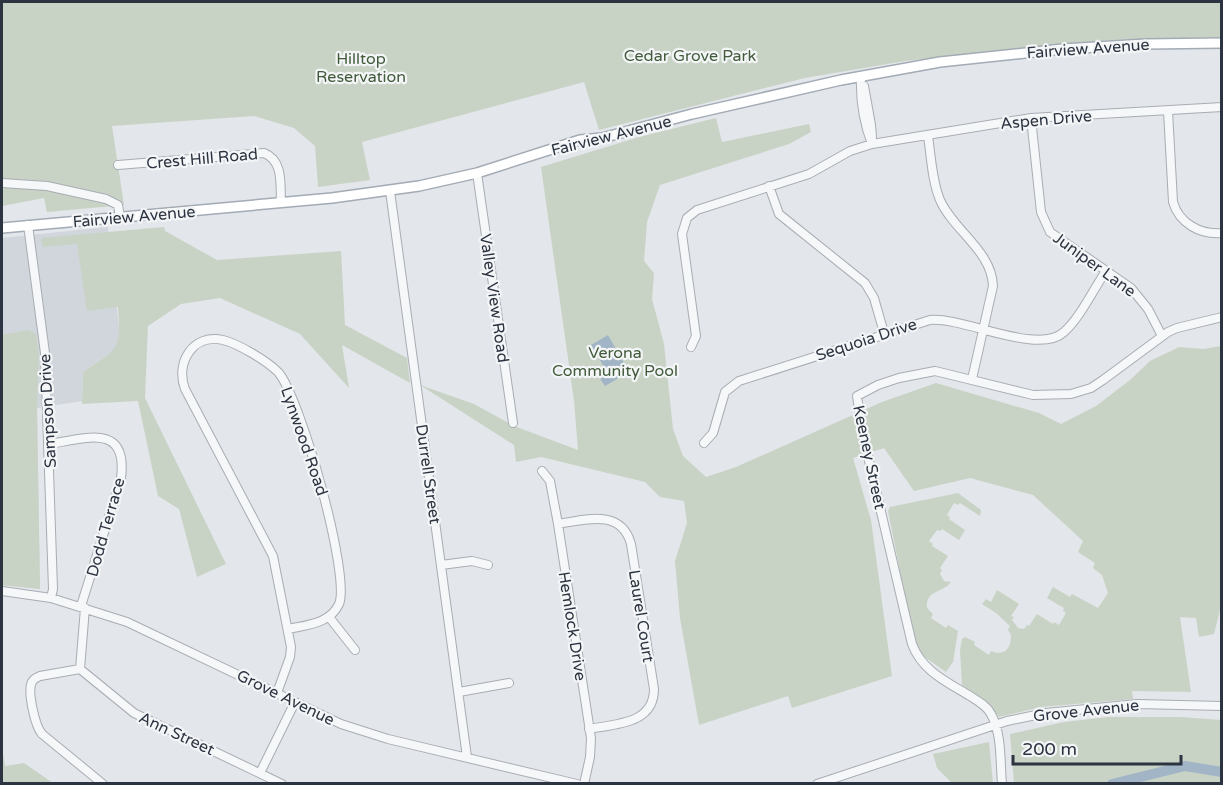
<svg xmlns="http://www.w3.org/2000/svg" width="1223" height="785" font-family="'Varela Round',sans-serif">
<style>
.built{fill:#d1d5dc}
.green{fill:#c9d3c5}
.water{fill:#a1b5c7}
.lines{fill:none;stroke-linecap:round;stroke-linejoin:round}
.river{stroke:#a1b5c7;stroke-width:10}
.minor-casing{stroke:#a8adb4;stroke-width:10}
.major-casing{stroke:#a3abb5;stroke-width:12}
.minor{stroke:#f5f7f8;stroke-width:8}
.major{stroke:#fff;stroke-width:9}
.labels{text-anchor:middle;stroke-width:4.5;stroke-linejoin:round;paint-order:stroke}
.street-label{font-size:16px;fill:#2c3441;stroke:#f3f5f7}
.park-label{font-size:16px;fill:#425b3b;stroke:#f3f5f7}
</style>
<rect width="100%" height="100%" fill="#e3e6ea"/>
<path class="built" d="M108 227 120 337 116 349 83 372 82 401 37 408 40 589 2 585V238Z"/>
<path class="green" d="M2 2H1221V37L1111 40 1021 48 905 61 805 78 599 130 584 82 362 142 370 180 318 187 315 146 294 128 254 116 112 126 124 205 47 212 44 198 2 206V190L4 189 2 176Z
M716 118 722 142 809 124 811 132 789 144 660 185 647 222 644 261 654 273 652 299 664 344 673 429 683 456 706 477 736 467 882 402 936 383 1039 413 1061 424 1096 406 1130 380 1150 361 1173 350 1179 347 1203 349 1221 346 1222 602 1214 634 1199 637 1196 618 1180 617 1191 692 1132 691 1133 699 1041 707 999 717 989 705 962 685 960 650 962 639 965 637 975 642 974 645 989 655 991 651C1005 657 1011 648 1011 635L1008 630 1010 626 996 613 982 604 986 599 991 602 997 590 1019 604 1011 616 1014 617 1012 620 1018 628 1024 629 1027 625 1029 626 1037 614 1053 624 1054 622 1059 625 1066 613 1063 611 1064 608 1047 598 1053 587 1070 597 1072 594 1098 608 1108 593 1102 575 1093 568 1095 563 1078 552 1083 541 1033 495 970 478 914 491 884 448 853 458 871 520 892 676 792 708 788 696 699 725 680 618 675 561 687 523 684 501 660 497 645 482 541 457 516 462 514 445 420 385 474 404 514 426 578 450 574 401 541 167 639 137Z
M164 227 165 231 217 260 341 251 345 325 407 358 410 383 342 345 349 388 300 334 220 298 181 304 148 326 145 398 226 564 197 577 179 509 158 496 138 401 82 404 83 372C119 347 121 352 118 307L87 311 77 244 43 247 41 238Z
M28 330 36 334 39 357 37 408 40 589 2 585V335Z
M958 493 981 510 980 516 960 503 958 505 954 503 947 515 950 517 949 519 965 530 959 540 942 529 940 531 937 530 929 541 933 544 932 546 948 556 940 568 942 570 940 574 944 581 951 582C943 593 925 590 927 608L933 614 931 618 946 628 948 625 958 631 953 662 946 672 919 653 914 641 888 511 890 507Z
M1108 717H1180L1221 720V783H1014L1010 734 1064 722Z
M989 742 993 783H952L937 768 933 754Z
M2 748 5 766 24 763 53 783H2Z"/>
<path class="water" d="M608 335 629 372 605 386 599 377 607 372 591 345Z"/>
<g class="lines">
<path class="river" d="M1112 784 1185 766 1222 772"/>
<g class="minor-casing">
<path id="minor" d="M861 76C860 101 863 121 872 144
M864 86 871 125 872 137
M1168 111 1173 202C1179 223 1200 235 1222 233
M1031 118 1041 212 1050 232 1131 288 1148 309 1162 336
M928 136C931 156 932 181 940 200 953 230 992 251 993 286L972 379
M118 165 264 153C284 161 280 185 281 203
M477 173 513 423
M2 183 47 186 106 199 118 205 120 217
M769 186 779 214 865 283 874 298 884 333
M390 191 467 757
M28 225 45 353 53 589 51 598
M691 347 696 336 682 234 687 218 697 210 809 174 850 151 872 144 1031 118 1222 107
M704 443 713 433 725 392 739 381 930 320C965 317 1038 356 1064 332 1080 318 1093 290 1106 271
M50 444C86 438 128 423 121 478L81 606
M542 471 550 481 558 524 591 738 590 757 584 784
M558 524C585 520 621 508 631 544L654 689C654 724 616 724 589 729
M441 565 472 561 488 565
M2 591 51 598 127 622 341 724 388 739 577 784
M329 617 355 650
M80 669 134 713 282 784
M80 669 40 676C36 678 34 678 32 682 27 691 35 726 42 734L103 784
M80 669 85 608
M459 692 509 683
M277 693 290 657 291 647 273 556 185 389C175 363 193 333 223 340 239 344 267 361 278 372 300 396 351 576 339 604 330 624 306 625 288 629
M260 773 295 702
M817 784 1007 721 1046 713 1137 704 1222 706
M1002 784C1000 761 1002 734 991 714 987 706 978 701 970 696 947 682 922 671 912 644L863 435 857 396 878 385 899 378 935 371 1033 395 1071 394 1091 388 1103 380 1168 332 1177 328 1222 317"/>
</g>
<g class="major-casing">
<path id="major" d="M2 228 332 198 419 186 477 173 580 140 602 138 692 114 841 80 940 62 1063 49 1146 44 1222 43"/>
</g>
<use href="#minor" class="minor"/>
<use href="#major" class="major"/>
</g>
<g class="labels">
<g class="street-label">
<text transform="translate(1088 48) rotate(-4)" y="6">Fairview Avenue</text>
<text transform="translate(1046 119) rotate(-5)" y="6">Aspen Drive</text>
<text transform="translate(611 135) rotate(-14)" y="6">Fairview Avenue</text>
<text transform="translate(202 158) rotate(-5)" y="6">Crest Hill Road</text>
<text transform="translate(134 216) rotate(-5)" y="6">Fairview Avenue</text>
<text transform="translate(1095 264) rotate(36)" y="6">Juniper Lane</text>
<text transform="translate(495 298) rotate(82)" y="6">Valley View Road</text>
<text transform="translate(866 339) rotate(-18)" y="6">Sequoia Drive</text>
<text transform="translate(47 411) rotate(-93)" y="6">Sampson Drive</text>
<text transform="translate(305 441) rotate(71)" y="6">Lynwood Road</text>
<text transform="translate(870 457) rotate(78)" y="6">Keeney Street</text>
<text transform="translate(429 474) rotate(82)" y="6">Durrell Street</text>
<text transform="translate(105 527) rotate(-74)" y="6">Dodd Terrace</text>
<text transform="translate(642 616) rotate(81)" y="6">Laurel Court</text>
<text transform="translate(573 626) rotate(81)" y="6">Hemlock Drive</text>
<text transform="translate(286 697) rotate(26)" y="6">Grove Avenue</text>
<text transform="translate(1086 710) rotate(-6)" y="6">Grove Avenue</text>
<text transform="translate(177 733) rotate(25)" y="6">Ann Street</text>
</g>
<g class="park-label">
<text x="690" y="61">Cedar Grove Park</text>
<text x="361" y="64">Hilltop<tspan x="361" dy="18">Reservation</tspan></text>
<text x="615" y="358">Verona<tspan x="615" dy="18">Community Pool</tspan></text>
</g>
</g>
<rect width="1223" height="785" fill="none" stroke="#2c3441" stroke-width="6"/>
<path d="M1013 755v9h168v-9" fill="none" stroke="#2c3441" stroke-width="3"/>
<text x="1022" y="755" font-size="18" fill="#2c3441" stroke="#f3f5f7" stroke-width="4.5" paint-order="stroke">200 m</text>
</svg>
